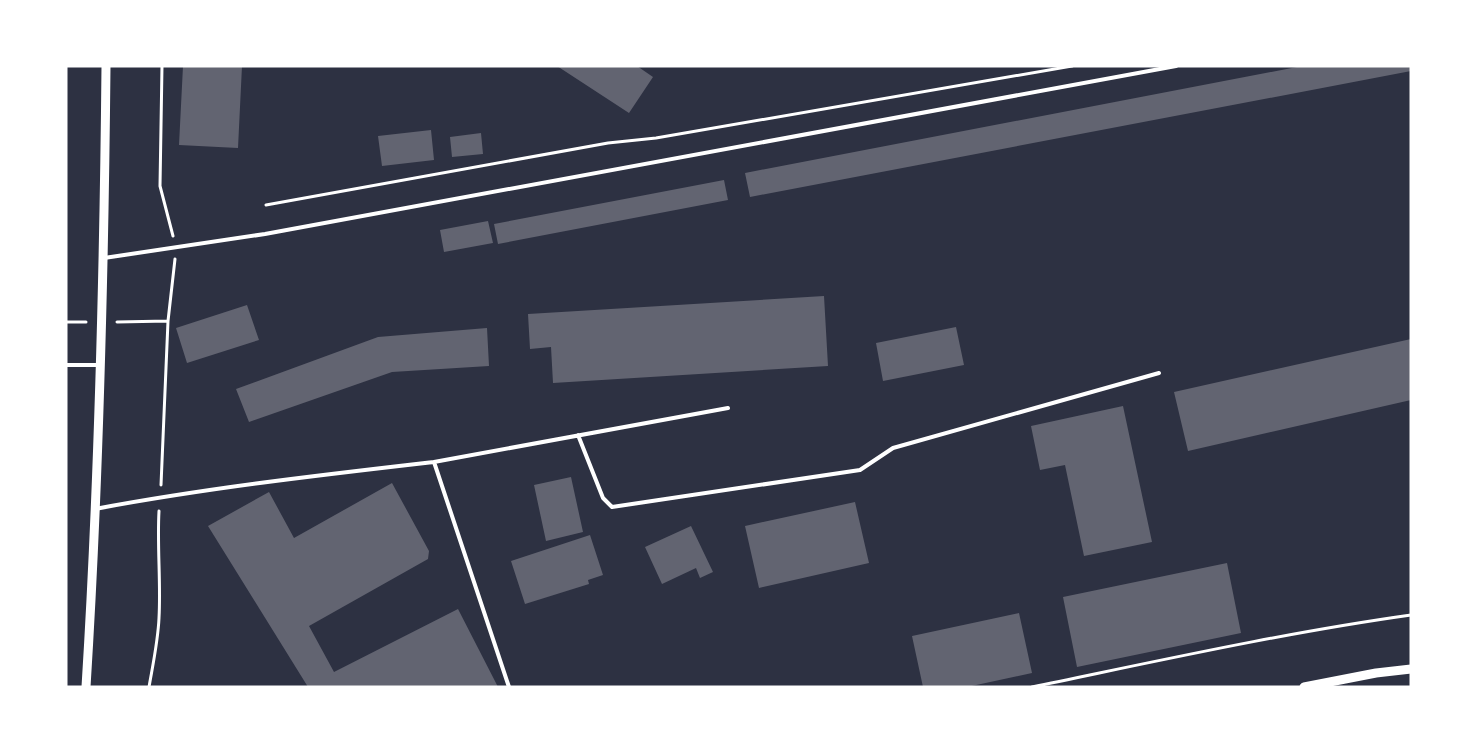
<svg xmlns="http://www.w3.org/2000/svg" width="1477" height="753" font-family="Ubuntu,sans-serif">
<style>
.building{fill:#626471}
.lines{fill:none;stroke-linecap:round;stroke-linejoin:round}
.path{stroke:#fff;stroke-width:3}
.service{stroke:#fff;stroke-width:4}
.tertiary{stroke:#fff;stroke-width:9}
</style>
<rect width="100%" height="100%" fill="#2d3142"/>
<path class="building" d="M183 66H242L238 148 179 145Z
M557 66H637L653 77 629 113Z
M1302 66H1411V71L750 197 745 173Z
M431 130 434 160 382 166 378 136Z
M481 133 483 154 452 157 450 137Z
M724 180 728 200 498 244 494 224Z
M488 221 493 243 444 252 440 230Z
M824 296 828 366 553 383 551 347 530 349 528 314Z
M247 305 259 340 187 363 176 328Z
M956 327 964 365 883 381 876 343Z
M487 328 489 366 392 372 249 422 236 389 378 337Z
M1411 339V400L1188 451 1174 392Z
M1123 406 1152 542 1084 556 1065 465 1040 470 1031 426Z
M571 477 583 532 546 541 534 485Z
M392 483 429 551 428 559 309 626 334 672 458 609 498 687H308L208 526 269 492 294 538Z
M855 502 869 563 759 588 745 526Z
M691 526 713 572 700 578 696 568 662 584 645 547Z
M590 535 603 575 588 580 589 584 525 604 511 561Z
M1227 563 1241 633 1077 667 1063 597Z
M1019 613 1032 673 967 687H923L912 636Z"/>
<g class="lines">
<path class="path" d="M162 66 160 186 173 236
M266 205 608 143 656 138 1072 66
M66 322H86
M117 322 168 321
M161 485 168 321 175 259
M149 687C153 664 158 641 159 618 161 582 157 547 159 511
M1032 687C1158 661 1283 633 1411 615"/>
<path class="service" d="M104 258 265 234 1176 66
M66 365H99
M578 435 603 498 612 507 860 470 893 448 1159 373
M434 462 728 408
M95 509C207 488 321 475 434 462L509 687"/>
<path class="tertiary" d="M86 687C99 480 104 273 106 66
M1304 687 1376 673 1411 669"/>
</g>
<rect width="1477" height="753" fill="none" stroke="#ffffff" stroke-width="135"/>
</svg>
